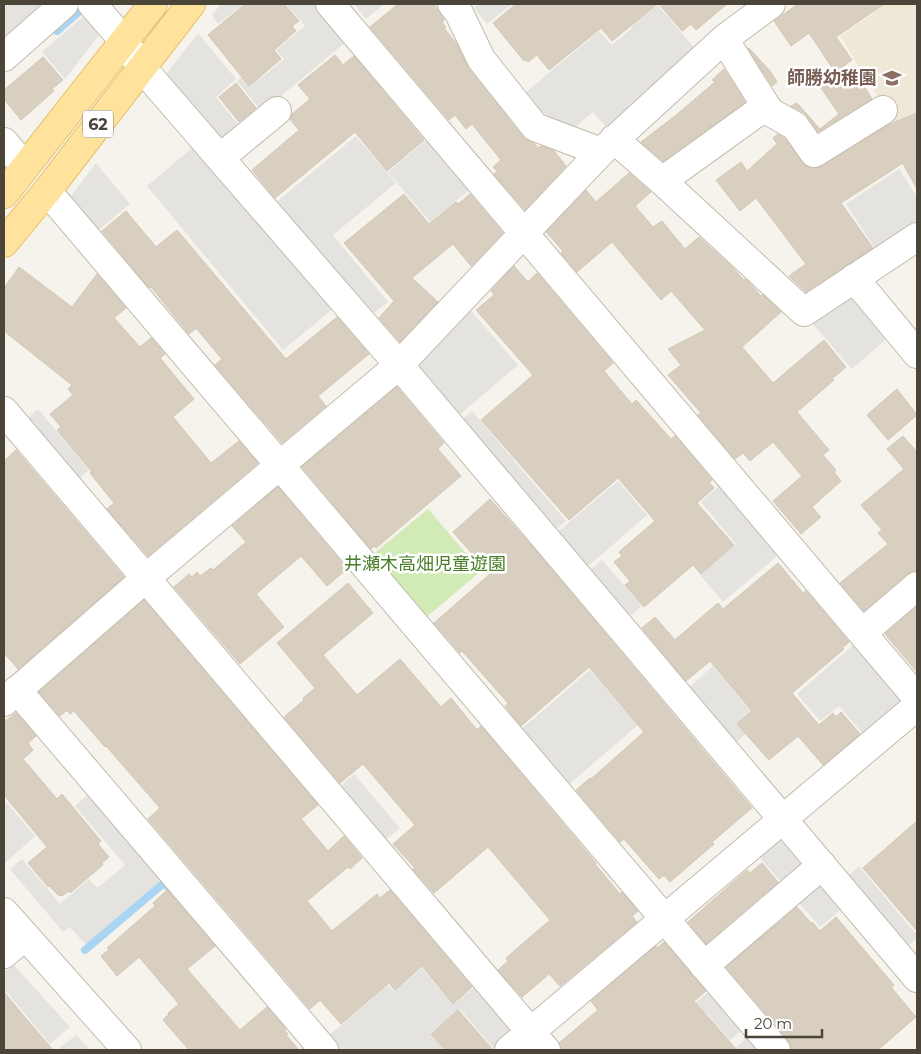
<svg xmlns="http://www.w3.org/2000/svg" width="921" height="1054" font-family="Montserrat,'Noto Sans JP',sans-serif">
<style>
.education{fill:#efe8d6}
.green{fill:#d2eab5}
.parking{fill:#e5e3e0}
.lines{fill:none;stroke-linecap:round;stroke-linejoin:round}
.stream{stroke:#a9d4f2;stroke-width:8}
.building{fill:#d8cfc1;stroke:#d3c7b4}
.minor-casing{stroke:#c2bbae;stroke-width:30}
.major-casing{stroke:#e6c16a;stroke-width:30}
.minor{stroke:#fff;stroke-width:28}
.major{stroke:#ffe39c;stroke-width:28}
.labels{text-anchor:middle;stroke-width:5;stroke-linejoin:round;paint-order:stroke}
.shield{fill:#fff;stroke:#817c74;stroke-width:1}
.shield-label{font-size:16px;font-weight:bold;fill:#4b4439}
.education-label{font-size:18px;font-weight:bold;fill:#785e54;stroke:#fff;text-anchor:end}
.park-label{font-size:18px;fill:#4a7f2a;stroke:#fff}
</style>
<rect width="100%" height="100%" fill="#f6f3ec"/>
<path class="education" d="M881 4H917V170L908 175 884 133 891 129 892 120 840 36 874 13 871 10Z"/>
<path class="green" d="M428 509 481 571 423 620 370 557Z"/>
<path class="parking" d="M4 4H45L4 40Z
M221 4H243L218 24 212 15Z
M286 4H316L347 41 262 112 237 81 252 69 260 79 284 59 276 50 305 26Z
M354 4H384L366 19Z
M479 4H512L487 24 474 8Z
M651 4H657L695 49 606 127 593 112 575 127 557 121 541 111 526 92 599 31 612 45 632 28 628 22Z
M84 16 99 35 65 79 42 52Z
M198 33 236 79 216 97 243 130 222 147 164 77Z
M356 136 396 183 333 235 388 302 368 318 274 204Z
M431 136 473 187 430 222 388 172Z
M198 143 334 308 283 350 147 186Z
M96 163 130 204 95 233 68 200Z
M899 169 917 197V227L878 253 846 204Z
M855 295 890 336 852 369 810 321Z
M466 305 518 365 456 418 414 369Z
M38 409 89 470 75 482 24 421Z
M472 411 566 521 553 532 458 423Z
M618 481 647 515 584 570 554 535Z
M723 483 782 552 723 602 700 575 736 544 701 502Z
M602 560 642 606 626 620 586 573Z
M858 641 904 703 865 736 839 706 820 721 797 694Z
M713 666 760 722 732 746 685 691Z
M590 670 638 725 566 787 518 732Z
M354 774 400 828 382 843 336 790Z
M92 791 165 877 86 945 70 927 63 932 10 869 22 859 60 904 89 879 97 888 125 865 75 806Z
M7 803 35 836 4 864V805Z
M784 836 844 907 820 927 756 853Z
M859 866 917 935V938L905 949 845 879Z
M13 964 70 1027 50 1044 4 989V972Z
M422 968 453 1005 478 984 514 1034 495 1050 460 1009 430 1033 444 1050H336L326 1038 388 985 394 991Z
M713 988 746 1027 730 1040 706 1013 662 1050H640Z
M751 1034 765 1050H733Z
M76 1035 90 1050H57Z"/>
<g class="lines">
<path class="stream" d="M57 31 83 8
M85 950 164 883 170 889"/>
</g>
<path class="building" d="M245 4H284L299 21 292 26 296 31 274 50 281 59 249 86 208 35Z
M398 4H434L444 20 442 22 446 27 444 28 456 43 469 69 523 137 529 141 535 144 538 148 541 146 554 151 566 166 525 210 494 174 497 171 493 167 501 160 472 124 466 129 455 115 449 120 370 27Z
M516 4H657L612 41 601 28 549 70 537 55 528 62 526 60 524 61 493 23Z
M659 4H727L696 30 691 24 682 31Z
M798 4H884L836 37 852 60 835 72 809 33 791 46 774 21Z
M748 48H749L770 71 777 82 772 86Z
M335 55 343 65 354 56 424 140 387 171 355 132 275 198 252 170 299 130 290 119 292 114 310 99 298 85Z
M43 57 63 80 52 89 54 91 21 120 4 99V90Z
M852 66 872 99 818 132 808 117 803 112 791 106 797 103 820 129 839 114 821 88 837 79 835 76Z
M724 69 745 102 663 161 641 142 675 116 715 82 712 80Z
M236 83 256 108 239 122 219 97Z
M917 113V189L903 163 841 203 873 248 806 292 789 276 806 264 756 198 740 211 716 180 741 162 747 171 777 144 773 138 778 134 784 138 802 162 808 167 815 169 822 166 888 125Z
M629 173 651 192 635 206 653 227 662 221 685 249 699 237 732 267 744 280 745 279 748 281 761 296 763 295 781 312 742 347 773 383 824 340 846 367 832 379 834 380 797 412 829 450 823 455 836 470 834 472 841 481 812 507 821 517 801 534 773 501 802 476 773 442 750 461 743 453 735 459 698 415 701 413 668 375 681 365 668 349 705 330 671 291 661 300 612 242 577 272 561 253 563 251 546 232 586 190 596 202Z
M404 194 429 224 456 202 458 204 470 194 503 233 471 266 453 244 412 278 438 302 400 342 379 318 394 301 344 243Z
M126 211 156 247 177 230 286 359 337 317 369 354 318 396 326 406 282 443 215 365 222 359 196 328 189 334 151 287 149 288 102 231Z
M514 266 528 282 537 273 613 363 604 371 632 404 636 400 671 439 675 436 712 480 709 482 714 488 697 503 734 545 701 574 693 565 644 607 625 585 630 581 614 562 622 556 619 552 655 521 618 478 569 520 481 420 533 375 476 310 494 295 491 291Z
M19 267 72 307 97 274 126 308 114 318 140 347 151 338 165 354 160 358 194 399 173 417 211 463 239 441 258 463 148 556 107 509 114 503 90 473 92 472 57 430 61 427 50 414 73 395 68 389 72 385 4 331V288Z
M397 387 444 443 438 449 461 476 376 548 375 546 371 549 302 467Z
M897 389 917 415 888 440 867 415Z
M903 436 917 452V571H914L907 574 864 611 840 583 888 544 878 533 882 530 861 505 904 469 887 449Z
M16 450 124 577 18 669 4 653V461Z
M278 487 347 569 327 586 301 556 256 594 284 627 240 664 174 587 189 574 192 577 197 572 200 576 211 568 213 570 246 542 232 526Z
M490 499 531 545 752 808 712 842 714 844 670 882 664 875 659 879 624 839 620 842 576 790 590 778 591 779 644 732 589 667 521 726 505 706 508 703 462 651 460 653 434 623 490 574 453 532Z
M778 563 803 593 806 591 849 642 842 648 844 649 792 693 819 725 833 713 836 717 841 712 860 734 823 765 798 736 769 760 737 724 752 711 710 661 686 681 642 628 655 617 675 640 718 603 723 609Z
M348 583 373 613 323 655 357 695 400 659 441 707 451 698 477 730 481 726 596 863 595 864 620 894 622 892 638 911 632 916 637 922 560 986 549 974 522 997 498 970 508 961 506 958 550 920 488 847 434 893 413 869 415 868 393 844 415 825 363 764 340 783 284 717 304 700 303 698 315 688 277 643Z
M144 600 318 805 301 819 328 851 344 836 362 858 350 869 348 867 307 901 332 931 377 894 380 898 390 890 472 987 453 1004 422 966 395 990 389 983 341 1024 320 1000 310 1009 148 819 160 808 106 746 105 747 74 711 70 714 67 710 60 716 39 692Z
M917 606V672L885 634Z
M16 713 36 736 28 743 33 750 23 759 57 799 62 794 101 841 98 844 109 857 102 863 103 865 70 893 69 891 62 896 61 895 59 896 49 886 48 887 28 863 47 847 4 795V722Z
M917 821V931L863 868Z
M762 863 778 882 706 944 688 922 747 870 750 873Z
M167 890 215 946 187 969 240 1030 267 1007 286 1029 284 1030 288 1034 286 1035 299 1050H189L163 1020 169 1014 168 1013 179 1004 139 957 117 976 101 956 109 950 107 948 155 906 153 903Z
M797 907 811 923 812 922 820 931 836 917 894 985 891 987 916 1017 878 1050H792L788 1040 726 967Z
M664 942 706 991 694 1001 737 1050H561L559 1043 598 1010 591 1001 656 946 657 948Z
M4 992 23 1015 53 1050H4Z
M458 1010 493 1050H445L431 1034Z"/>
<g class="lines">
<g class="minor-casing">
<path id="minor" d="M92 4 124 41 142 68 399 365 917 978
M330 4 917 698
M452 4 459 13 481 59 535 127 601 152
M4 57 64 4
M766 106 772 113 795 126 814 153 883 110
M614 139 662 181 804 312 917 237
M4 142 25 167
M220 158 277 111
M662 181 766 106 724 39
M47 191 776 1050
M854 278 917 354
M4 411 546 1050
M862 633 917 586
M17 690 324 1050
M4 702 146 578 399 365 601 152 724 39 771 4
M4 912 127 1050
M4 954 25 936
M704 966 822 865
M509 1050 917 706"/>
</g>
<g class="major-casing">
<path id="major" d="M4 194 153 4
M4 243 47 191 191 4"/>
</g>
<use href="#minor" class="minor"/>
<use href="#major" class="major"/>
</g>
<defs>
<g id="school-bare" transform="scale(1.5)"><path d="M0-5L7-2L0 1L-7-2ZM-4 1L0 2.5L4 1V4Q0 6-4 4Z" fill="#8d6e63" stroke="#fff" stroke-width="2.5" paint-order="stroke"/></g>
</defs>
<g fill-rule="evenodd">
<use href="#school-bare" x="892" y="78"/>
</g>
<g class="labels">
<rect class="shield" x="83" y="110.5" width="30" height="27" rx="4"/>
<g class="shield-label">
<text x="98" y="130">62</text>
</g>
<g class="education-label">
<text x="877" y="84">師勝幼稚園</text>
</g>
<g class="park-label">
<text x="425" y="570">井瀬木高畑児童遊園</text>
</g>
</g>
<rect width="921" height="1054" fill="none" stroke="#4b4439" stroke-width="10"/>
<path d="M746 1029v8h76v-8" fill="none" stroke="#4b4439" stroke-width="2.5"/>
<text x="754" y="1029" font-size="15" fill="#4b4439" stroke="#ffffff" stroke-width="4" paint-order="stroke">20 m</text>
</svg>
